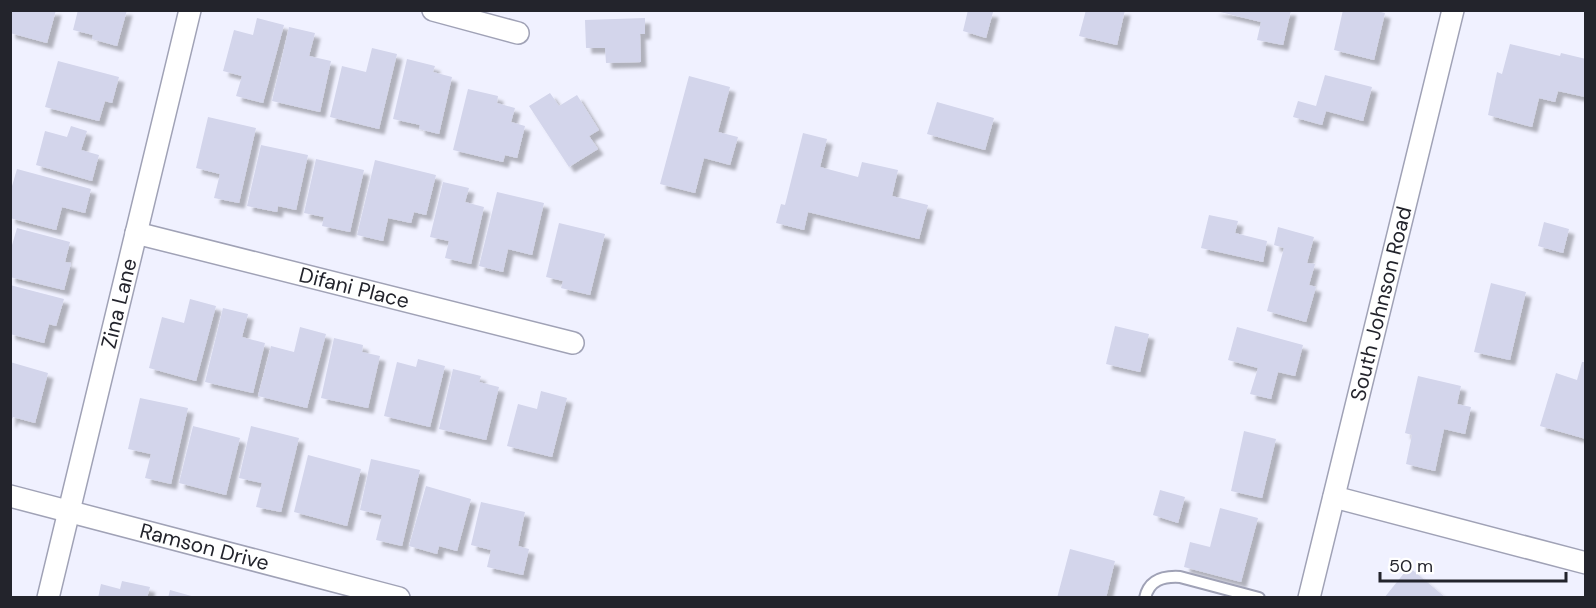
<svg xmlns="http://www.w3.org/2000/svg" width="1596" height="608" font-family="'DM Sans',sans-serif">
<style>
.building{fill:#d3d5eb;filter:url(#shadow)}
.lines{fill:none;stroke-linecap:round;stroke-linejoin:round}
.service-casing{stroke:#a0a2b6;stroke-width:14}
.minor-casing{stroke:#a0a2b6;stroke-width:24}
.service{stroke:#fff;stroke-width:10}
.minor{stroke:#fff;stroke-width:21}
.labels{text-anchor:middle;stroke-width:6;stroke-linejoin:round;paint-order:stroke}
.street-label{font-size:21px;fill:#23242c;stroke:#fff}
</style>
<defs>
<filter id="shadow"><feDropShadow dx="5.5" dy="5.5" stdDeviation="1.5" flood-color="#0004"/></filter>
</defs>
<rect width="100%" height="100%" fill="#f0f1ff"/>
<path class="building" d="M10 10H56L47 43 10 33Z
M78 10H127L117 46 92 39 93 35 73 30Z
M968 10 993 12 986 38 963 31Z
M1086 10H1125L1117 45 1079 36Z
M1212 10H1291L1283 45 1257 40 1261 22Z
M1343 10H1373L1385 13 1374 60 1334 50Z
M257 18 284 25 263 103 236 96 242 76 223 71 234 30 253 35Z
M645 18V34H640L641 62 606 63 605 48H586L585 20Z
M289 27 315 33 309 56 331 61 320 112 272 101Z
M1510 44 1560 56 1561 53 1586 59 1585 97 1558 91 1555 102 1539 98 1532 127 1488 115 1497 72 1502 74Z
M372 48 397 54 379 129 330 117 342 66 366 72Z
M407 59 435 66 433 72 452 77 439 134 419 129 420 125 393 119Z
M58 61 119 77 112 103 105 101 99 121 45 107Z
M1325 75 1372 87 1363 121 1326 111 1322 125 1293 117 1298 101 1316 106Z
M689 76 730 87 718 132 738 137 730 165 704 158 695 193 660 184Z
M468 89 498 96 497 103 515 108 511 122 525 126 517 158 505 155 503 162 453 150Z
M550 93 559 106 577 95 599 130 589 136 598 149 569 167 529 106Z
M937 102 994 118 985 150 927 134Z
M208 117 256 128 239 203 214 198 220 174 196 168Z
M71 126 87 131 81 150 99 155 92 181 36 165 45 131 67 137Z
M803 133 827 139 820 167 858 177 862 162 898 170 892 196 928 205 919 239 808 212 804 230 776 223 781 204 785 205Z
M261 145 308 155 296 210 278 206 277 212 247 206Z
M316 159 364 170 350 232 322 226 324 217 304 213Z
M375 160 436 175 426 215 414 212 411 223 388 218 383 241 357 235Z
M17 169 91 189 85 213 62 207 56 230 10 218V193Z
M443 182 469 188 465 202 484 207 471 264 445 258 449 241 430 237Z
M497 192 544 203 532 255 508 249 503 272 479 266Z
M1209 215 1238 221 1235 233 1267 241 1263 262 1201 248Z
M1544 222 1569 229 1563 253 1538 246Z
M559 223 605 234 590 295 561 288 563 281 546 277Z
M1278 227 1314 237 1307 263 1315 264 1309 285 1316 287 1306 322 1267 311 1284 248 1274 245Z
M17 228 70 242 65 262 71 263 64 290 10 277V252Z
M1491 283 1526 292 1510 360 1474 352Z
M10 285 64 299 56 326 49 324 44 343 10 334Z
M190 299 216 306 196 381 149 368 162 317 184 323Z
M223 308 248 314 242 337 265 343 253 393 205 382Z
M1115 326 1149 334 1140 372 1106 364Z
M300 327 326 334 307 408 258 396 271 346 294 352Z
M1237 327 1303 345 1295 376 1278 372 1271 399 1250 394 1258 368 1228 360Z
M334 338 363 345 362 352 380 356 368 408 321 398Z
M418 359 445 366 430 427 384 416 397 362 416 367Z
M10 362 48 373 35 423 13 417 10 423Z
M1582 362H1586V439L1540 426 1556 373 1577 380Z
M453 369 481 376 479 382 499 387 486 440 439 429Z
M1418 376 1461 386 1457 404 1471 407 1465 434 1444 429 1435 471 1406 464 1412 435 1405 433Z
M541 391 567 398 552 457 507 446 518 404 537 409Z
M140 398 188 408 171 484 145 478 151 454 128 449Z
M193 426 240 438 226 495 179 483Z
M251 426 299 438 281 512 256 507 262 483 239 478Z
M1244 431 1276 439 1262 498 1231 491Z
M308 455 361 469 347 526 294 512Z
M371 459 420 470 402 546 376 540 382 515 360 510Z
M426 486 471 499 457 551 439 546 437 554 409 546Z
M1160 490 1185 497 1178 523 1153 515Z
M481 502 525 512 518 546 529 549 523 575 487 567 491 550 471 545Z
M1220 508 1258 518 1241 582 1184 567 1190 542 1210 547Z
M1070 549 1115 561 1106 598H1057Z
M1409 567 1446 598H1384Z
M122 581 150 587 147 598H98L101 584 120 589Z
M170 590 195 597V598H168Z"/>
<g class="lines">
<g class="service-casing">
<path id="service" d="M1145 598C1149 580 1163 576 1180 577L1259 598"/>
</g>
<g class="minor-casing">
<g id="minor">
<path d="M433 10 518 33"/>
<path id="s1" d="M136 233 573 343"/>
<path id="s2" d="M10 496 399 598"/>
<path d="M1334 497 1586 563"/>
<path id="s3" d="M48 598 190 10"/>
<path id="s4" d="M1309 598 1453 10"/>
</g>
</g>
<use href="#service" class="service"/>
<use href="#minor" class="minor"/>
</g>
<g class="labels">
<g class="street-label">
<text dy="7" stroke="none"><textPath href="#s1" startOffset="225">Difani Place</textPath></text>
<text dy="7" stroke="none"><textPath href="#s3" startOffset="303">Zina Lane</textPath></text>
<text dy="7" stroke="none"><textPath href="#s4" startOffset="303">South Johnson Road</textPath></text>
<text dy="7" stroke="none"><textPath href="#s2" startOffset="201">Ramson Drive</textPath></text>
</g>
</g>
<rect width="1596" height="608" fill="none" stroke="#23242c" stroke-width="24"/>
<path d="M1380 572v9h186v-9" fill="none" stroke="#23242c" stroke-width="3"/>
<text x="1389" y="572" font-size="18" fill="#23242c" stroke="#ffffff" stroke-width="4.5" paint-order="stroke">50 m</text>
</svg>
